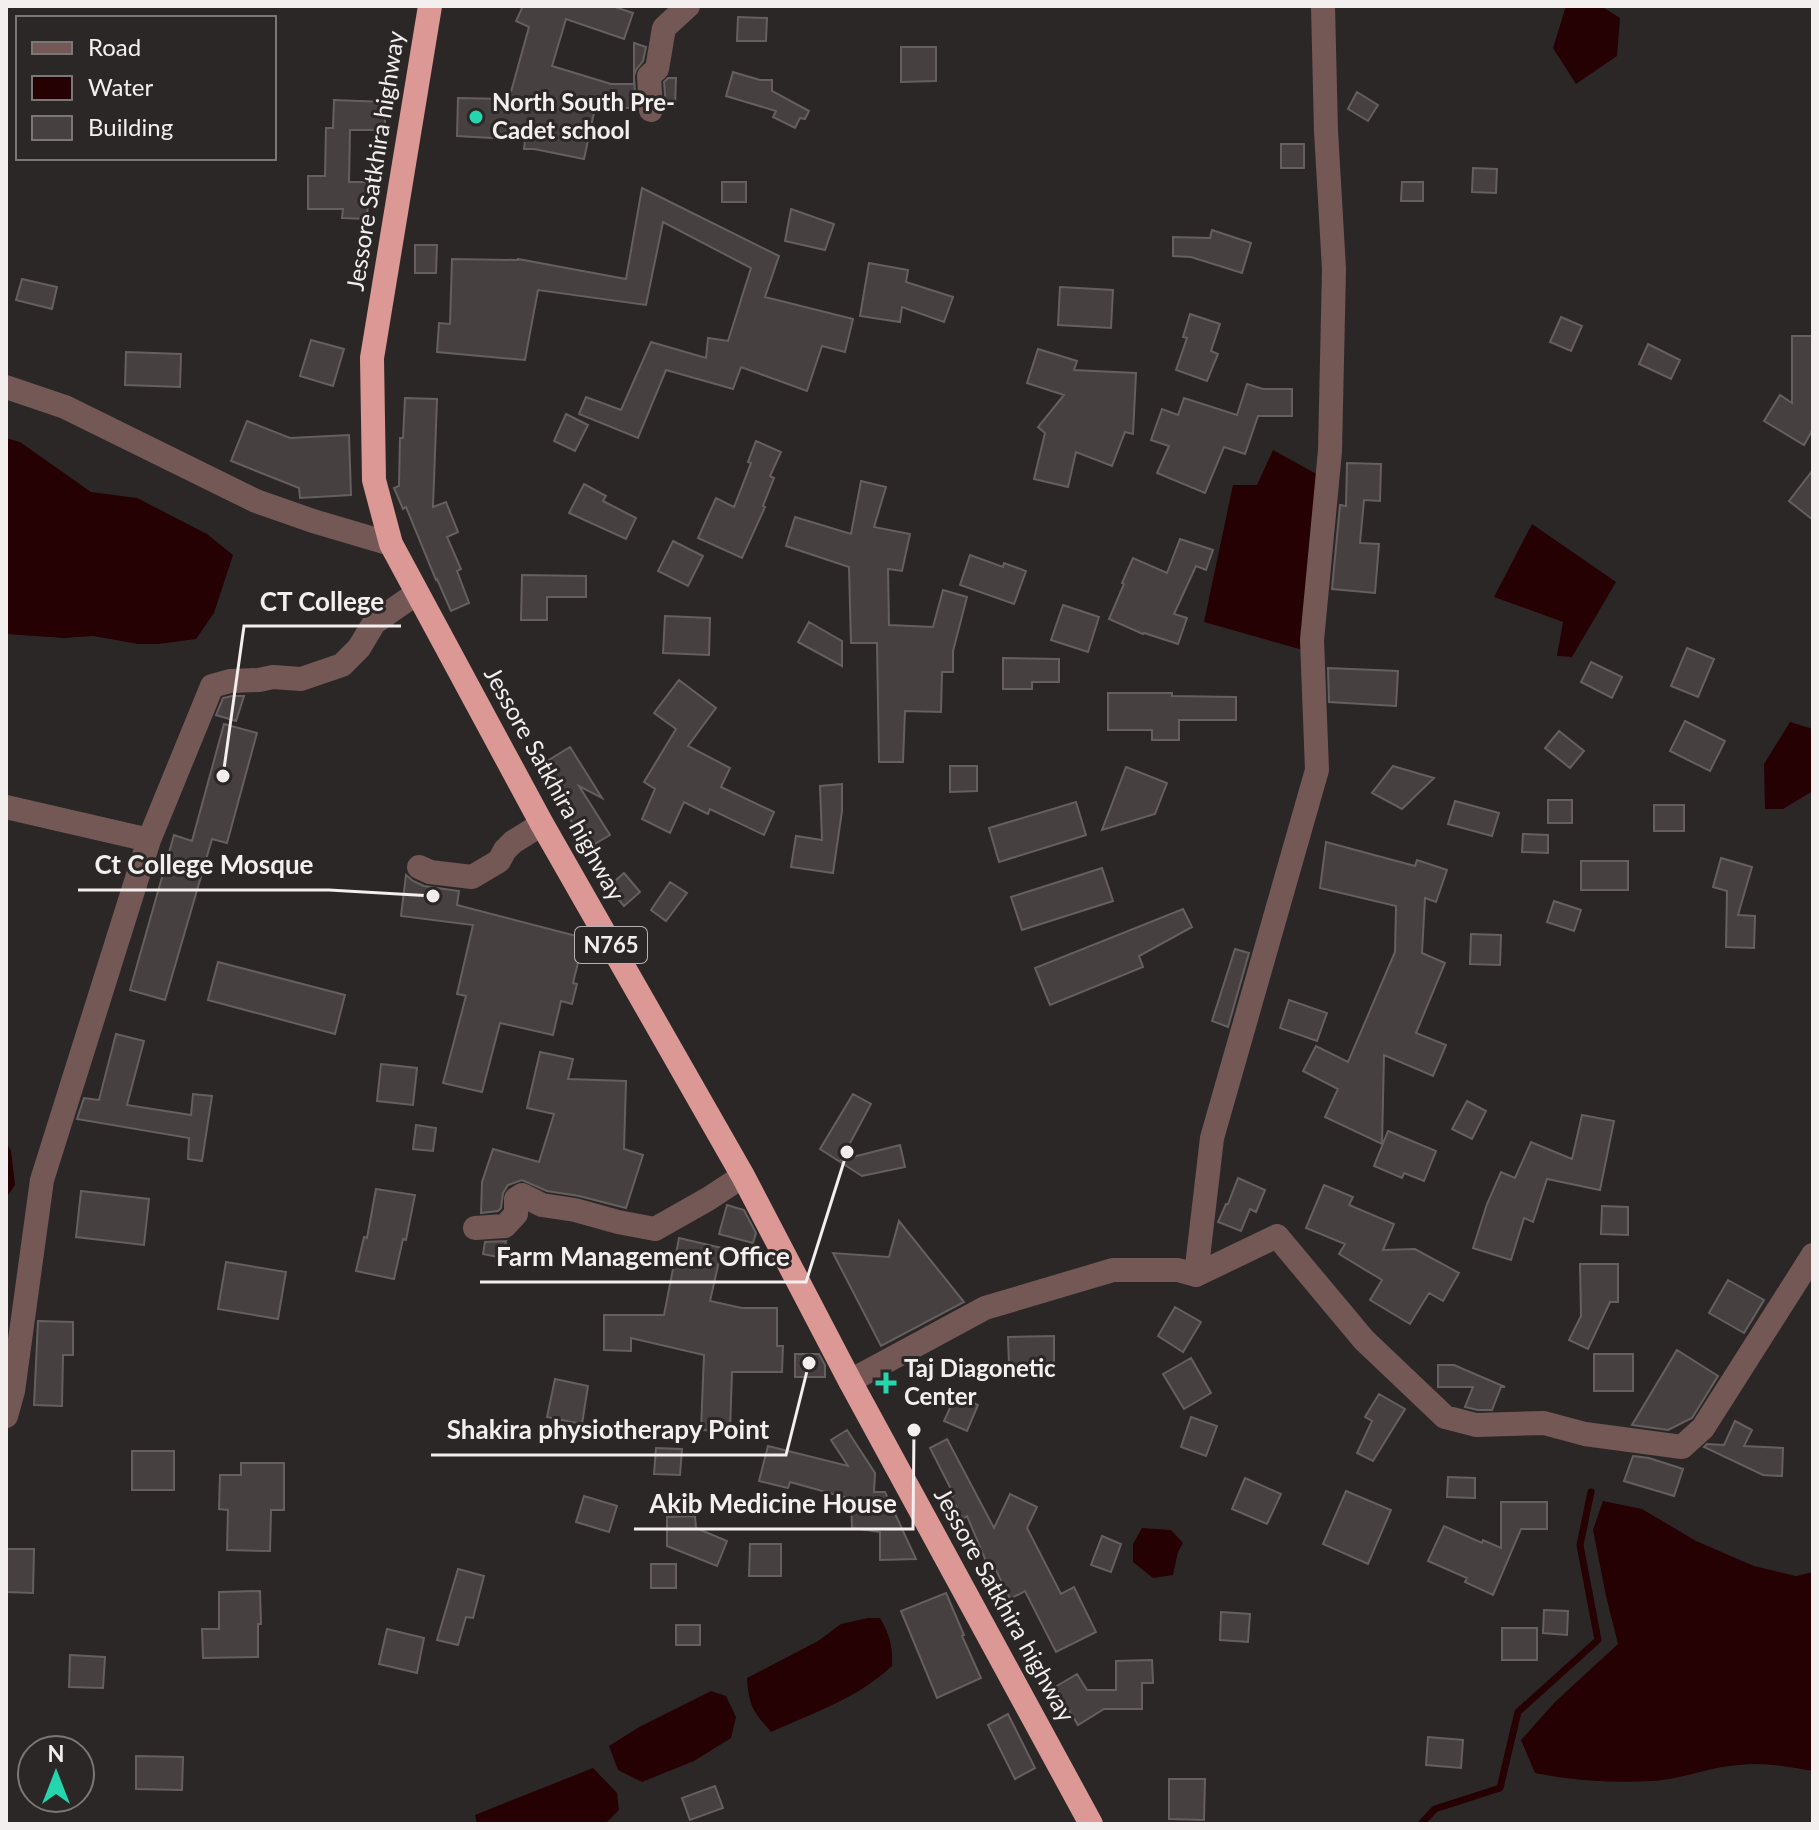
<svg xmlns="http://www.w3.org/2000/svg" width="1819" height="1830" font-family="Lato,sans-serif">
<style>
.water{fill:#260103}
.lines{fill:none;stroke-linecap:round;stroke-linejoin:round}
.stream{stroke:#260103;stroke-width:7}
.building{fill:#464040;stroke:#655f5f;stroke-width:2}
.minor{stroke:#745856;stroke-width:24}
.highway{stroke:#db9894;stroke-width:24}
.poi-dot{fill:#24d5ae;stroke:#2c2727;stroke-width:3}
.labels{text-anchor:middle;stroke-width:6;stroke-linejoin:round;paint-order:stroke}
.shield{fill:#2c2727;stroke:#b7b3b3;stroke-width:2}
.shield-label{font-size:22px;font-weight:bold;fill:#f3efef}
.poi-label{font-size:24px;font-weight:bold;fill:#f3efef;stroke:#2c2727;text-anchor:start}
.street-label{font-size:24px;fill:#f3efef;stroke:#2c2727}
.leader{fill:none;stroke:#f3efef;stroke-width:3}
.callout-dot{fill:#f3efef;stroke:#2c2727;stroke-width:3}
.callout-label{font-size:26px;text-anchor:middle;font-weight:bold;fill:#f3efef;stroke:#2c2727;stroke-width:6;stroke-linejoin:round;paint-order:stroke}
</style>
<rect width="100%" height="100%" fill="#2c2727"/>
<path class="water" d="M1566 6H1601L1620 18 1617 56 1576 84 1553 48Z
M6 438 20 442 91 492 137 498 207 534 233 555 214 613 196 639 158 644H138L93 636 64 638 6 634Z
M1273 450 1322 477 1303 650 1204 622 1233 485H1257Z
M1532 524 1616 582 1572 657 1557 656 1563 622 1494 597Z
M1790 722 1813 729V791L1783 809H1765L1764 764Z
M6 1142 11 1151 15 1185 6 1198Z
M1603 1501 1642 1509 1696 1541 1754 1566 1796 1576 1813 1572V1771C1788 1767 1764 1762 1739 1765 1710 1767 1682 1779 1653 1781 1613 1783 1574 1781 1535 1773L1521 1740 1555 1702 1618 1644 1606 1596 1593 1530Z
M1142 1528 1171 1530 1183 1543 1178 1552 1173 1575 1153 1578 1133 1562V1544Z
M868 1618H880C890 1635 893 1647 892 1666 858 1698 813 1713 771 1732 753 1711 749 1707 747 1678L818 1641 841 1624Z
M711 1691 726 1696 736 1717 731 1738 694 1761 642 1782 618 1770 609 1746 641 1726Z
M593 1768 617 1793 619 1810 605 1824H477L475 1815Z"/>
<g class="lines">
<path class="stream" d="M1421 1824 1435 1809 1500 1788 1518 1712 1598 1640 1580 1545 1591 1492"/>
</g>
<path class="building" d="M523 6H612L633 13 624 39 566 19 552 66 611 84H634V43L646 47 643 61 636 70 634 76 636 108H595L584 159 534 149H524L525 140 457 136 458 98 509 99 529 27 516 21Z
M738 17 767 18 766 41H737Z
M901 47H936V81L901 82Z
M733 72 760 80H772V91L809 111 805 119 800 118 795 128 773 117 776 111 726 96Z
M668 78H676L675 107H666L664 82Z
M1357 92 1378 105 1368 121 1348 109Z
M334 100 385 102V130H350L349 182H369L367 219 342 218 343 209H308V176H325L326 128H333Z
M1281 144H1304V168H1281Z
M1473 168 1497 169 1496 193 1472 192Z
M722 182H746V202H722Z
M1402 182H1423V201H1401Z
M642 188 779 256 765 297 853 319 845 352 822 346 807 391 741 367 733 389 666 370 638 438 579 414 586 397 621 410 651 342 706 358 708 338 728 341 751 268 663 222 646 305 538 290 525 360 437 352 439 323 450 324 452 259 518 260V259L626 279Z
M791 209 834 224 825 250 785 241Z
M1212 230 1251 243 1242 273 1191 257 1173 256V237L1210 238Z
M415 245H437L436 273H415Z
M869 263 908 270 906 282 953 297 944 322 902 307 900 322 860 316Z
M22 279 57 287 52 309 16 300Z
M1060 287 1113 290 1111 328 1058 325Z
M1190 314 1220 324 1211 351 1218 354 1207 381 1176 370 1187 338 1183 337Z
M1561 317 1582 326 1571 351 1550 342Z
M1792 336H1813V429L1804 445 1764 421 1780 395 1792 403Z
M311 340 344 349 333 386 300 376Z
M1648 344 1680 360 1671 379 1639 364Z
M1038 349 1077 361 1074 370 1136 373 1133 434 1125 432 1112 466 1076 452 1068 487 1034 479 1045 433 1038 427 1064 395 1027 383Z
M126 352 181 354 180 387 125 385Z
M1247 384 1263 389H1292V416H1258L1245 454 1224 447 1205 493 1157 473 1169 446 1151 440 1162 409 1178 415 1184 398 1237 415Z
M405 398 437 399 433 507 446 502 458 532 447 537 461 569 457 571 469 603 451 611 437 579 436 580 406 507 403 509 394 488 399 486 400 438H403Z
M566 414 588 425 575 451 554 441Z
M247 421 290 438 349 435 351 495 300 498 299 488 231 461Z
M756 441 781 452 770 476 774 478 763 506 765 507 742 558 698 538 716 498 734 507 751 463 748 462Z
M1347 463 1381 464 1380 501 1364 500 1360 543 1379 544 1375 593 1332 589 1340 505 1346 506Z
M1813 470V520L1789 501Z
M861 481 886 487 874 527 910 534 902 571 888 569 889 625 933 627 943 590 967 597 953 651V672H942L941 712 905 711 903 762H879L877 643H851L849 567 786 546 795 517 851 534Z
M584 484 606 496 603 501 636 518 626 539 569 513Z
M1180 539 1213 550 1206 570 1196 566 1174 614 1187 618 1178 644 1144 633 1143 634 1109 619 1124 584 1122 583 1133 558 1167 573Z
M673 541 703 556 688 586 658 571Z
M970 555 1003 567 1004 563 1026 571 1014 604 960 585Z
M522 575 586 576V597H547V620H521Z
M1063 605 1099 617 1088 652 1051 640Z
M665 616 710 618 709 655 663 653Z
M809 622 842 641V666L798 642Z
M1687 648 1714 659 1698 697 1671 686Z
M1003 658 1059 659V682H1032V689H1003Z
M1591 662 1622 677 1612 698 1581 682Z
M1328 668 1398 671 1396 706 1329 702Z
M679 680 716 708 688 746 730 768 721 787 774 812 764 835 710 809 708 814 684 802 670 833 642 819 655 789 644 782 676 729 654 713Z
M1108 693H1172V696L1236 697V720H1179V740H1152V730H1108Z
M232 696H244L236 721 216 715 223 698Z
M1685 721 1725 741 1710 771 1670 751Z
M224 724 257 733 227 843 212 839 165 1000 130 990 174 835 192 841Z
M1559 731 1584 751 1570 768 1545 748Z
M570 747 602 798 579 786 610 835 588 848 563 808 565 807 539 766Z
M950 766H977V791L950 792Z
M1393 766 1434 778 1402 809 1372 793Z
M1126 767 1167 783 1155 814 1102 830Z
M842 784V811L833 873 791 867 796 836 822 840 820 786Z
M1548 800H1572V823H1548Z
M1455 801 1499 813 1492 836 1448 824Z
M1076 802 1086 835 999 862 989 828Z
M1654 805H1684V831H1654Z
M1523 834 1548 835V853L1522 852Z
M1326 842 1415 866 1417 860 1447 870 1436 902 1425 898 1422 953 1445 963 1416 1033 1446 1045 1433 1076 1384 1055 1382 1144 1325 1117 1338 1089 1303 1071 1316 1046 1348 1062 1395 952 1396 906 1320 888Z
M1721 858 1752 867 1738 915 1755 916 1754 948 1726 947 1727 891 1713 887Z
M1581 861H1628V890H1581Z
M1102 868 1113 901 1022 930 1011 897Z
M624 873 640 892 624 906 608 887Z
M406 875 413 881 424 886 459 891 457 905 584 938 573 983 577 984 572 1004 561 1001 553 1035 500 1023 482 1092 443 1083 466 996 457 994 473 925 401 916Z
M670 882 687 893 666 921 651 910Z
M1554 901 1581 910 1574 931 1547 922Z
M1183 909 1192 927 1139 956 1143 967 1050 1005 1035 968Z
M1471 934 1501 935 1500 965 1470 964Z
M1235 949 1249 953 1228 1027 1212 1021Z
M218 962 345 995 335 1034 208 1000Z
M1289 1000 1327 1013 1317 1041 1280 1028Z
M116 1034 144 1041 127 1105 191 1115 193 1094 212 1096 202 1161 188 1159 189 1138 77 1119 84 1098 99 1100Z
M540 1052 573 1059 568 1079 626 1081 624 1149 643 1155 626 1208 579 1196 547 1191 522 1180 508 1185 503 1193 501 1208 498 1211 481 1213 482 1182 493 1149 539 1162 554 1114 527 1108Z
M381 1064 417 1068 413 1105 377 1101Z
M853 1094 871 1104 841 1160 900 1145 905 1167 862 1176 820 1149Z
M1467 1101 1486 1111 1472 1139 1452 1129Z
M1582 1115 1614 1121 1600 1190 1547 1179 1533 1222 1524 1218 1511 1260 1473 1248 1487 1204 1501 1172 1515 1178 1531 1142 1572 1159Z
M416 1125 436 1128 433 1151 413 1149Z
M1388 1131 1436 1151 1424 1181 1404 1173 1402 1178 1374 1166Z
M1238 1178 1265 1190 1256 1212 1250 1209 1241 1231 1218 1222 1226 1204H1228Z
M1324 1185 1353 1197 1349 1205 1394 1224 1383 1250 1415 1249 1459 1273 1443 1301 1429 1293 1410 1324 1370 1300 1382 1280 1339 1254 1345 1244 1306 1228Z
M376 1189 415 1195 406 1240 403 1239 394 1279 356 1271 364 1237 367 1238Z
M81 1191 149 1199 144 1245 76 1237Z
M727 1205 744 1210 756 1233 753 1243 719 1234Z
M1602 1206 1628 1207V1235L1601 1234Z
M899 1221 964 1302 881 1346 833 1253 889 1257Z
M679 1238 722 1248 710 1301 742 1308H777V1346H783L782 1372H732L730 1431 701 1430 704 1355 631 1338V1351L604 1350V1315H664Z
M506 1241 503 1258 483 1254 485 1242Z
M226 1262 286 1272 278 1319 218 1309Z
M1580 1264H1618V1302H1610L1588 1349 1569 1340 1581 1316Z
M1728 1280 1764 1300 1744 1333 1709 1313Z
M1175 1307 1201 1322 1183 1352 1158 1336Z
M38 1321 73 1322V1355H63L62 1406 34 1405Z
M1054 1336V1364L1009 1365 1008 1337Z
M1677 1350 1718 1376 1692 1418 1668 1430 1632 1425Z
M795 1354H819L825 1365V1377H795Z
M1594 1354H1633V1391H1594Z
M1191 1358 1211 1393 1184 1409 1163 1374Z
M1438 1365H1454L1505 1387H1501L1492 1410H1478L1465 1407 1473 1387H1438Z
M555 1379 588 1386 582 1424 547 1417Z
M1379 1394 1405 1409 1373 1461 1357 1453 1372 1421 1365 1417Z
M956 1395 978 1405 967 1431 944 1421Z
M1191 1417 1217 1426 1206 1456 1181 1447Z
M1735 1421 1752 1430 1744 1446 1783 1448 1782 1476 1763 1475 1704 1447 1707 1444 1724 1445Z
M847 1430 875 1473 874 1492H885L916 1559 880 1560V1532L852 1528 851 1499 790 1482 788 1488 759 1481 768 1446 848 1466 831 1440Z
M947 1439 994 1528 1010 1494 1037 1507 1027 1528 1061 1594 1074 1587 1096 1632 1056 1652 1025 1591 1010 1599 993 1564 988 1566 967 1516 963 1519 951 1497 954 1495 930 1448Z
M656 1448 682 1449 680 1475 654 1474Z
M132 1451H174V1490H132Z
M1633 1456 1649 1458 1683 1469 1674 1496 1624 1481Z
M241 1463H284V1510H271L270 1551 227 1550 228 1510 219 1509 220 1475H241Z
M1448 1477 1475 1478V1498L1447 1497Z
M1245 1478 1281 1494 1267 1524 1232 1509Z
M1346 1491 1391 1510 1368 1564 1323 1544Z
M584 1496 617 1506 609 1532 576 1522Z
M1501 1502H1547V1529H1521L1493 1595 1465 1582 1467 1578 1428 1561 1444 1526 1482 1543 1483 1540 1501 1548Z
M695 1516 696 1528 727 1541 717 1566 667 1546V1517Z
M1102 1536 1121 1544 1111 1572 1091 1565Z
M750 1544H781V1576H749Z
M6 1549H34L33 1593 6 1592Z
M651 1564H676V1588H651Z
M458 1569 484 1576 473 1618 466 1617 458 1645 437 1640Z
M260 1591 261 1624H258V1657L203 1658 202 1629H219V1592Z
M946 1593 964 1635 962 1636 981 1678 937 1698 901 1611Z
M1544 1610 1568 1611 1567 1635 1543 1633Z
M1221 1612 1250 1614 1248 1642 1220 1640Z
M676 1625H700V1645H676Z
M1502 1628H1537V1660H1502Z
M387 1629 424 1638 417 1673 379 1664Z
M70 1655 105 1657 103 1688 69 1687Z
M1152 1660 1153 1683H1142V1709H1104L1078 1725 1055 1687 1077 1674 1087 1690H1116V1661Z
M1008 1714 1035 1768 1015 1779 988 1725Z
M1428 1737 1463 1740 1461 1768 1426 1765Z
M136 1756 183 1757 182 1790 136 1789Z
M1169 1779H1205L1204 1820 1169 1819Z
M715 1786 723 1808 690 1820 682 1798Z"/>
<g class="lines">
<path class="minor" d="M651 110 649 76 657 69 664 28 688 6
M6 387 65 407 256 501 313 521 391 544
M6 807 149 840 42 1180 13 1391 6 1416
M149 840 212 686 230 681 259 680 273 677 301 679 342 665 359 648 374 623 417 593
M419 867 430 872 472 877 499 861 505 850 513 842 542 824
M475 1228 505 1226 516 1214V1199L522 1195 542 1205 575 1210 618 1222 655 1229 708 1199 743 1176
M1196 1275 1212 1138 1317 770 1312 640 1330 451 1334 269 1326 131 1323 6
M850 1381 985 1308 1113 1270H1178L1196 1275 1277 1236 1364 1340 1445 1417 1476 1425 1544 1423 1585 1434 1682 1447 1703 1428 1813 1255"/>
<path class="highway" d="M430 6 372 358 374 480 391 544 542 824 743 1176 850 1381 1091 1824"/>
</g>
<g class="poi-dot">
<circle cx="476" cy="117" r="8"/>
<path d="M882 1371h8v8h8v8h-8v8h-8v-8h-8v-8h8z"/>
</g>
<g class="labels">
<rect class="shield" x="575" y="927" width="72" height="36" rx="6"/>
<g class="shield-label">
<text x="611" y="953">N765</text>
</g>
<g class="poi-label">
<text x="492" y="111">North South Pre-<tspan x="492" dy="28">Cadet school</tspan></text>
<text x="904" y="1377">Taj Diagonetic<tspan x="904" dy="28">Center</tspan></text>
</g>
<g class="street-label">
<text transform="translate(376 161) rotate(-81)" y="8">Jessore Satkhira highway</text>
<text transform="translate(554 784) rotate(61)" y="8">Jessore Satkhira highway</text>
<text transform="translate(1004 1605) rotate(61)" y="8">Jessore Satkhira highway</text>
</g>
</g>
<path class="leader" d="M223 776L244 626H401M433 896L329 890H78M847 1152L806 1282H480M809 1363L786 1455H431M914 1430L913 1529H634"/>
<g class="callout-dot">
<circle cx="223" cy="776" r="8"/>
<circle cx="433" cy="896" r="8"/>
<circle cx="847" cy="1152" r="8"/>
<circle cx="809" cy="1363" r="8"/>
<circle cx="914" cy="1430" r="8"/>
</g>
<g class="callout-label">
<text x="322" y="611">CT College</text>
<text x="204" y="874">Ct College Mosque</text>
<text x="643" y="1266">Farm Management Office</text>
<text x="608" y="1439">Shakira physiotherapy Point</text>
<text x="773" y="1513">Akib Medicine House</text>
</g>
<rect width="1819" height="1830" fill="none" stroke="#f3efef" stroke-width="16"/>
<rect x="16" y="16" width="260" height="144" fill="#2c2727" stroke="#7c7777" stroke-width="2"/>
<rect x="32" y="42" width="40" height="12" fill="#745856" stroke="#7c7777" stroke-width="2"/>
<text x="88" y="56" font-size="24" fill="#f3efef">Road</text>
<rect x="32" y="76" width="40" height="24" fill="#260103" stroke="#7c7777" stroke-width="2"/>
<text x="88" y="96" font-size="24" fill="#f3efef">Water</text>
<rect x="32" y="116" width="40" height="24" fill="#464040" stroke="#7c7777" stroke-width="2"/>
<text x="88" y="136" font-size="24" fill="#f3efef">Building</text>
<g transform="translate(56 1774)"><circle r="38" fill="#2c2727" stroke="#7c7777" stroke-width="2"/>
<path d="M0-6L14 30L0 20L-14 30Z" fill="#24d5ae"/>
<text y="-12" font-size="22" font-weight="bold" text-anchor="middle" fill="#f3efef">N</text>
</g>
</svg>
